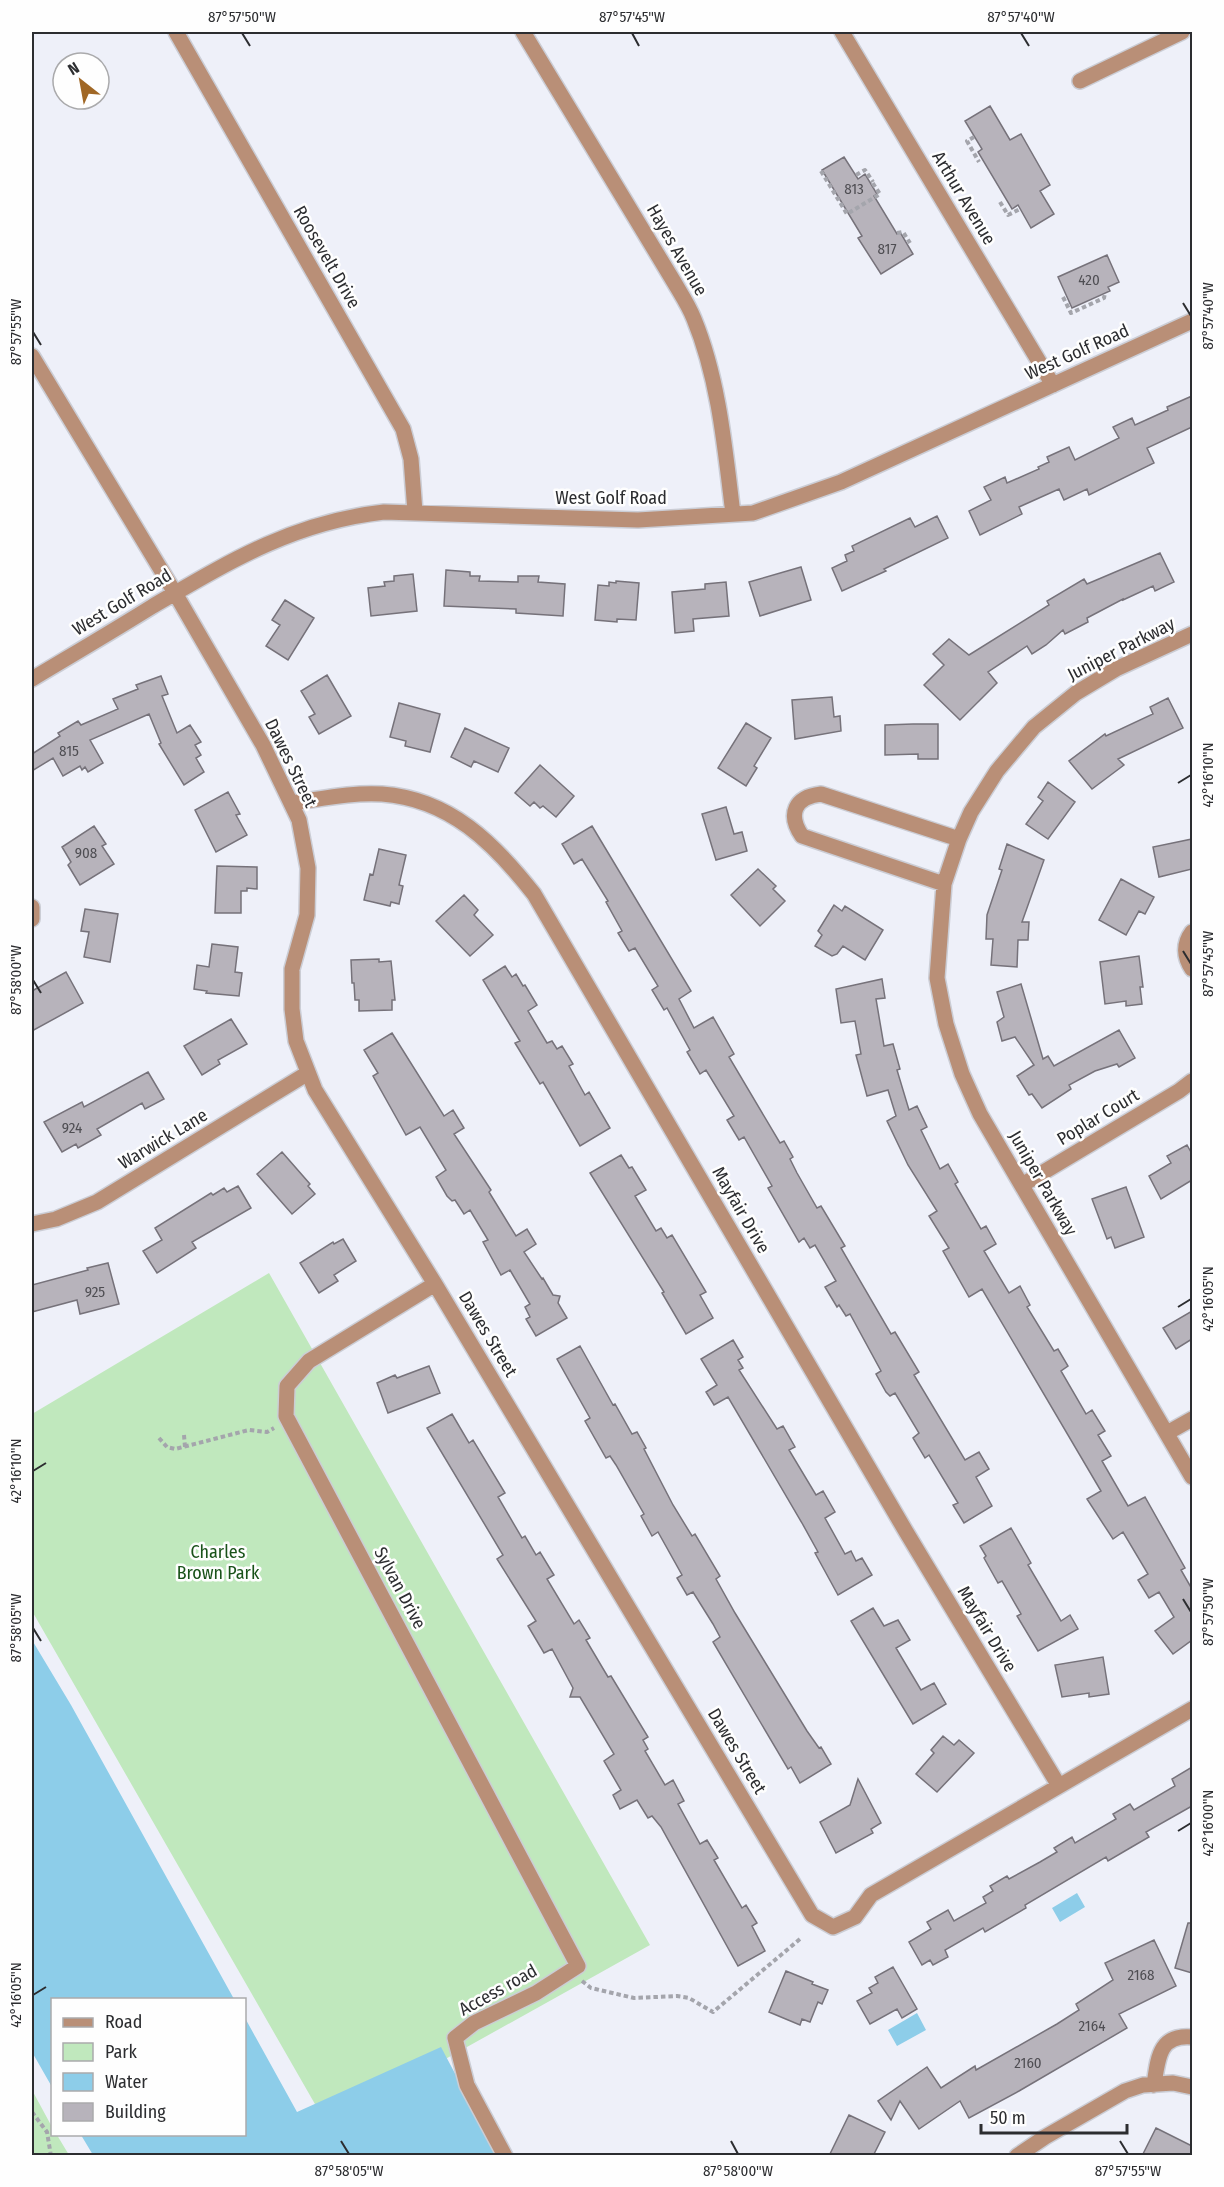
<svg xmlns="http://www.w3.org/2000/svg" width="1224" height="2187" font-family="'Fira Sans Condensed',sans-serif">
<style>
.green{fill:#c0e8bd}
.water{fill:#8dcde9}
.building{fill:#b7b3bb;stroke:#76727a;stroke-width:1.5}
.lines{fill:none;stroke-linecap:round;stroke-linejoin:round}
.minor-casing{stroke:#cbcdd5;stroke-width:18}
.path{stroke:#a4a5ac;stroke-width:4;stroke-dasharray:4.5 3;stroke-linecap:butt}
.minor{stroke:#b98f77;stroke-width:15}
.ticks{fill:none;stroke:#2c2d30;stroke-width:2}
.labels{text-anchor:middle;stroke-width:5;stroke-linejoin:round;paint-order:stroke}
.number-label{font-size:15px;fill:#4f4e53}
.street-label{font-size:18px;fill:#2c2d30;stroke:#fefefe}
.park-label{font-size:18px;fill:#195219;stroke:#fefefe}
.neatline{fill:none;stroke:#2c2d30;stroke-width:2}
.ticks-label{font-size:15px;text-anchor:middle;fill:#2c2d30}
</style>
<rect width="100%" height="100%" fill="#eef0f9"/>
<path class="green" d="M269 1273 650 1945 327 2125 32 1611V1414Z
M32 2090 52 2127V2134L57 2135 69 2155H32Z"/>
<path class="water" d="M32 1640 71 1705 234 1999 52 2000V2087L32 2052Z
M1077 1893 1085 1907 1060 1922 1052 1908Z
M917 2013 926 2030 897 2046 888 2030Z
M245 2018 297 2112 441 2047 498 2155H93L81 2135 244 2134Z"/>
<path class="building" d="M990 106 1010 140 1021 134 1050 185 1040 191 1054 214 1031 228 1018 205 1012 209 978 152 982 149 965 121Z
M844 157 858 179 865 174 877 194 874 196 897 234 900 232 913 254 881 274 858 238 862 236 822 170Z
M1107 255 1119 282 1108 287 1110 291 1072 308 1058 277Z
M1192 396V427L1147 448 1154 463 1089 495 1087 489 1064 500 1059 489 1019 507 1022 514 980 535 969 511 991 500 984 487 1005 477 1007 483 1039 469 1038 467 1049 462 1047 457 1069 447 1075 460 1119 438 1113 427 1132 418 1135 425 1168 410 1167 407Z
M937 516 948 538 884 569 886 571 842 591 832 568 847 561 845 555 854 551 852 546 910 518 915 527Z
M1160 553 1174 582 1155 591 1153 586 1123 600V599L1087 618 1088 622 1065 634 1063 630 1046 645 1032 654 1027 646 988 672 997 683 960 720 924 685 944 665 933 654 949 639 969 655 1049 605 1047 601 1084 579 1087 584Z
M801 567 811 600 760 616 749 582Z
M446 570 470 572V576H480L479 581 518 582V576H539L538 582 565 584 563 616 516 613V609L444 606Z
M413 574 417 611 371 616 368 588 385 586 384 582 394 581V576Z
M616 581 639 583 636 620 617 619V622L595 620 598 585 609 586V582L616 583Z
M726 582 729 616 693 619 694 631 675 633 672 592 705 589V584Z
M285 600 314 618 288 660 266 646 280 625 272 620Z
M327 675 351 716 319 734 309 717 315 714 301 691Z
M161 676 168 694 162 696 177 733 190 725 201 742 195 745 201 755 196 758 204 772 184 785 159 744 161 743 149 714 90 740 103 763 88 772 85 767 82 770 80 766 63 776 53 758 32 771V754L60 736 58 733 78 721 81 725 118 709 113 699 138 689 136 685Z
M832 697 834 717 840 716 841 731 795 739 792 700Z
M1168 698 1183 728 1118 759 1124 765 1092 789 1069 761 1105 734 1106 736 1153 714 1150 707Z
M399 703 440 714 430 752 405 746 406 741 390 737Z
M746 723 771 738 754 766 757 768 746 786 718 768Z
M913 724H938V759H918V754L885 755V725Z
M465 728 509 748 498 772 474 761 471 767 451 757Z
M540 765 574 796 556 817 543 806 540 808 534 802 530 806 515 793Z
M1048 782 1075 802 1048 839 1026 824 1043 801 1038 797Z
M228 792 240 814 236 815 247 835 216 852 195 810Z
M726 807 734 834 742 832 747 851 716 860 702 814Z
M94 826 106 844 102 846 114 864 80 885 68 865 71 862 62 847Z
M592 826 691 991 679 999 694 1028 713 1017 734 1054 729 1057 780 1143 784 1141 793 1157 790 1159 797 1173 817 1208 821 1206 845 1246 841 1248 891 1334 895 1332 919 1372 914 1375 965 1460 979 1452 989 1469 976 1477 992 1506 964 1523 953 1505 958 1503 929 1455 925 1458 913 1438 919 1433 895 1393 890 1396 886 1392 876 1374 881 1371 850 1314 846 1316 839 1305 837 1307 825 1287 836 1281 815 1245 810 1248 804 1238 799 1242 768 1188 772 1186 744 1137 739 1140 727 1120 734 1116 706 1070 700 1074 687 1052 690 1050 667 1008 664 1010 652 990 658 986 635 948 629 951 618 933 622 931 606 902 608 901 582 859 574 864 562 844Z
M1192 839V869L1159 877 1153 847Z
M1007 844 1044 860 1022 922H1029L1028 940H1018L1017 967 991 965 993 939H986L987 915 1002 870 999 869Z
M379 849 406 855 399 885 403 886 399 904 391 902 390 906 364 900 370 874 373 875Z
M217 866 257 867V889L247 888V891H241V913H215Z
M758 869 776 886 773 889 785 901 760 926 731 895Z
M1121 879 1154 897 1145 914 1139 911 1126 935 1099 920Z
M464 895 478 910 474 915 493 935 470 956 436 921Z
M834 905 842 911 845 906 883 930 865 960 843 946 837 954 832 956 815 946 822 935 818 931Z
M85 909 118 914 110 962 84 957 89 932 81 931Z
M212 944 238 947 235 972 242 973 239 996 206 993 207 991 194 989 197 965 209 967Z
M1139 956 1143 987H1140L1142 1004 1126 1006V1001L1105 1004 1100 962Z
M379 959V962L391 961 395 1000H392V1010L359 1011V1000H355L354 983H352L351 960Z
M505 966 512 977 516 974 523 986 525 985 537 1005 528 1011 547 1043 552 1041 557 1049 562 1046 573 1064 569 1066 585 1095 589 1092 610 1128 580 1146 543 1082 540 1084 515 1043 520 1041 483 980Z
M66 972 83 1003 32 1031V991Z
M882 979 885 998 876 999 884 1046 893 1044 900 1069 897 1070 909 1110 917 1106 927 1127 921 1130 940 1169 948 1164 958 1182 955 1184 981 1229 986 1226 996 1244 984 1251 1009 1293 1020 1286 1030 1305 1027 1307 1054 1351 1058 1349 1068 1366 1061 1371 1086 1414 1092 1410 1105 1431 1098 1435 1111 1456 1102 1461 1128 1506 1145 1497 1185 1568 1181 1570 1192 1589V1640L1173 1654 1155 1631 1174 1617 1159 1592 1149 1598 1138 1580 1148 1574 1123 1532 1113 1539 1087 1499 1101 1491 982 1289 969 1297 943 1251 949 1248 929 1216 937 1211 908 1165 887 1121 896 1116 888 1090 867 1096 856 1055 861 1054 855 1021 841 1023 836 989Z
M1021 984 1043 1059 1048 1056 1054 1066 1119 1030 1135 1058 1119 1067 1117 1064 1095 1071 1069 1085 1071 1089 1042 1108 1032 1094 1029 1095 1017 1076 1034 1065 1015 1037 1002 1041 997 1022 1004 1017 997 992Z
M231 1019 247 1044 218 1060 220 1064 202 1075 184 1046Z
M392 1033 444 1116 453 1110 464 1128 454 1134 491 1190 489 1192 516 1236 527 1229 536 1244 524 1252 542 1279 543 1278 553 1295 560 1296 558 1303 567 1318 536 1336 526 1319 530 1317 525 1307 530 1304 510 1270 501 1275 483 1242 488 1240 470 1210 464 1214 455 1200 452 1201 447 1196 436 1177 446 1170 420 1127 406 1135 373 1076 378 1073 364 1050Z
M148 1072 164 1099 145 1109 142 1103 97 1129 101 1135 78 1148 76 1144 62 1152 44 1122 82 1102 84 1107Z
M1187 1145 1192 1154V1180L1161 1199 1149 1176 1171 1163 1167 1156Z
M282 1152 310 1184 308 1186 315 1194 292 1214 257 1174Z
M621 1155 629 1168 632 1167 646 1190 635 1196 656 1231 661 1228 667 1238 672 1235 706 1292 700 1295 713 1318 686 1334 662 1293 664 1292 590 1173Z
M238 1186 251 1208 192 1242 196 1248 157 1273 143 1251 162 1240 155 1228 211 1193 213 1195 224 1188 227 1192Z
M1126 1187 1144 1237 1115 1248 1111 1237 1107 1239 1092 1199Z
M343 1239 356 1261 334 1275 338 1281 319 1293 300 1263 333 1242 334 1244Z
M108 1263 119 1304 80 1314 77 1300 32 1312V1285L88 1270 87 1268Z
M1192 1311V1339L1176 1349 1163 1328Z
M733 1340 743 1357 738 1360 743 1368 739 1370 777 1429 783 1426 795 1447 789 1450 816 1495 823 1491 835 1512 825 1518 845 1554 851 1551 856 1561 862 1558 872 1575 838 1595 815 1553 818 1552 802 1523 728 1397 714 1405 706 1392 717 1385 701 1359Z
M580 1346 613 1405 615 1404 632 1434 637 1432 646 1448 644 1449 673 1505 692 1536 695 1534 720 1576 716 1579 735 1613 807 1731 819 1748 821 1747 831 1764 800 1783 791 1767 788 1769 713 1642 720 1637 713 1624 693 1592 687 1595 677 1578 682 1575 658 1532 652 1536 641 1516 644 1514 616 1465 610 1456 606 1458 585 1421 590 1418 557 1359Z
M429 1366 440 1393 388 1413 377 1383 395 1375 397 1378Z
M452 1414 469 1443 473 1440 505 1493 498 1497 522 1538 525 1536 536 1555 540 1552 549 1567 554 1575 547 1579 574 1624 579 1620 590 1638 586 1640 608 1677 611 1676 648 1737 643 1740 648 1749 645 1751 665 1785 673 1780 684 1801 678 1804 700 1844 707 1840 718 1858 714 1860 742 1908 746 1905 757 1923 752 1926 765 1951 738 1966 661 1827 652 1816 648 1818 637 1800 620 1809 613 1795 621 1790 604 1761 614 1754 580 1697H570L573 1688 552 1649 544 1653 528 1626 536 1621 497 1559 503 1555 427 1428Z
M1011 1528 1031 1563 1028 1565 1061 1621 1070 1615 1078 1629 1038 1651 1017 1616 1021 1614 1002 1581 998 1583 989 1567 984 1558 986 1556 980 1546Z
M873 1608 884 1626 898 1620 910 1640 896 1648 921 1690 934 1683 946 1704 913 1724 851 1621Z
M1103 1657 1109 1694 1089 1697V1693L1062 1697 1055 1665Z
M943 1736 954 1745 959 1740 974 1753 937 1792 916 1774 934 1753 931 1750Z
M1192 1767V1806L1146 1832 1149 1837 1130 1848 1108 1861 1106 1857 1025 1905 1026 1908 985 1932 983 1928 945 1950 948 1957 933 1965 930 1960 922 1965 909 1942 931 1929 927 1922 948 1910 954 1921 986 1903 983 1897 993 1891 990 1886 1007 1876 1009 1879 1040 1862 1057 1852 1054 1848 1072 1837 1075 1843 1116 1819 1113 1814 1130 1804 1134 1810 1175 1786 1172 1779Z
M858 1779 881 1823 871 1829 873 1833 836 1853 820 1822 850 1805Z
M1188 1923H1192V1973L1175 1968Z
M1154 1940 1176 1986 1119 2014 1127 2028 1019 2091 969 2118 960 2101 919 2129 900 2101 891 2120 878 2101 927 2067 941 2088 975 2066 976 2070 1057 2024 1079 2010 1076 2004 1113 1980 1105 1963Z
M893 1967 917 2009 902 2018 897 2009 870 2024 857 2001 872 1993 869 1988 878 1983 875 1977Z
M786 1971 813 1982 812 1984 828 1990 822 2004 818 2002 810 2022 802 2019 800 2025 769 2012Z
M849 2115 885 2132 873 2156H829Z
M1156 2128 1192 2146V2156H1142Z"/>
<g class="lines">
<g class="minor-casing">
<path id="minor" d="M176 32 403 429 411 459 415 512
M523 32 674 282C681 294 689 306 694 319 719 380 725 449 733 514
M842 32 1053 385
M1080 81 1182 32
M32 356 175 593 263 745 299 820 308 868 307 915 292 969V1009L296 1041 315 1090 435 1284 812 1915 833 1927 855 1917 871 1895 1192 1709
M1192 634 1116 669 1076 693 1034 727 997 771 971 812 959 839 944 884 937 978 946 1024 962 1074 980 1114 1192 1477
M32 679C72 655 113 631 153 606 230 561 294 522 384 512L638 520 753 513 841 482 1192 321
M291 803C321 799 352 792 382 794 450 799 494 843 534 894L905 1530 1059 1786
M944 884 802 836C787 814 795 797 821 794L959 839
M32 907V919
M1192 932C1183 944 1184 957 1192 969
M1022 1185 1179 1091 1192 1081
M32 1224 56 1219 97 1202 308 1073
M435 1284 309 1361 287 1386 286 1416 578 1966 536 1993 474 2023 455 2038 467 2085 505 2156
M1167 1433 1192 1419
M1154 2085C1158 2058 1159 2034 1192 2037
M1017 2156 1045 2137 1125 2091 1143 2085 1173 2083 1192 2087"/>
</g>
<path class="path" d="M974 137 967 141 979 162
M821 171 847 214 880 194 872 182
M856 175 865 170 873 182
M1000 202 1008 215 1020 209
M897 233 903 232 910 243
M1063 297 1071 313 1104 298 1105 293
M184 1435 185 1447
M159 1438 167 1447 175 1449 249 1430 267 1432 274 1428
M582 1981 591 1988 634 1998 677 1996 689 1998 713 2012 800 1939
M32 2112 47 2132 51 2156"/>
<use href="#minor" class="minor"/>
</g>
<path class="ticks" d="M242 33 250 46M632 33 639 46M1021 33 1029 46M1183 303 1191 316M33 332 41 345M1178 783 1191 775M1183 951 1191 964M33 980 41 993M1178 1307 1191 1299M33 1471 46 1463M1183 1599 1191 1612M33 1628 41 1641M1178 1831 1191 1823M33 1995 46 1987M341 2141 349 2154M731 2141 738 2154M1120 2141 1128 2154"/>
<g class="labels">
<g class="number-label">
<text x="854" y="194">813</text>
<text x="887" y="254">817</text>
<text x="1089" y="285">420</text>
<text x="69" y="756">815</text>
<text x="86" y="858">908</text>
<text x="72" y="1133">924</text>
<text x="95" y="1297">925</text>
<text x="1141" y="1980">2168</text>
<text x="1092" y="2031">2164</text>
<text x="1028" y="2068">2160</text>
</g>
<g class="street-label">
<text transform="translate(964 198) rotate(59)" y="6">Arthur Avenue</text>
<text transform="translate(677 250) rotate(60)" y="6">Hayes Avenue</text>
<text transform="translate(327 257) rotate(60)" y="6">Roosevelt Drive</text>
<text transform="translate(1077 352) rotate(-24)" y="6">West Golf Road</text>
<text x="611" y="504">West Golf Road</text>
<text transform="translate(122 602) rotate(-31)" y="6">West Golf Road</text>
<text transform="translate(1121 649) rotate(-27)" y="6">Juniper Parkway</text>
<text transform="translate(291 763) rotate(64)" y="6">Dawes Street</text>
<text transform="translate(1098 1117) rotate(-31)" y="6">Poplar Court</text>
<text transform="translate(163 1139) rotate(-31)" y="6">Warwick Lane</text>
<text transform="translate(1043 1183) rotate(60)" y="6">Juniper Parkway</text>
<text transform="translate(741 1210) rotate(60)" y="6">Mayfair Drive</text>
<text transform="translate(488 1334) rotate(59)" y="6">Dawes Street</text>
<text transform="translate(400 1588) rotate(62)" y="6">Sylvan Drive</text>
<text transform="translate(987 1629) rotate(59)" y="6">Mayfair Drive</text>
<text transform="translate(737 1751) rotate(59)" y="6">Dawes Street</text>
<text transform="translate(498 1990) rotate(-29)" y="6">Access road</text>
</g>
<g class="park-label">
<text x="218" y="1558">Charles<tspan x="218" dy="21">Brown Park</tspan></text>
</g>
</g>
<rect width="1224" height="2187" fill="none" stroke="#fefefe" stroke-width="66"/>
<rect x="51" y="1998" width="195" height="138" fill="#fefefe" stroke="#aaaaac" stroke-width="1.5"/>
<rect x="63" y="2018" width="30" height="9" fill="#b98f77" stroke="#aaaaac" stroke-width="1.5"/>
<text x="105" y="2028" font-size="18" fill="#2c2d30">Road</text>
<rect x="63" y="2043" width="30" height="18" fill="#c0e8bd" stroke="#aaaaac" stroke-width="1.5"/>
<text x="105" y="2058" font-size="18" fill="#2c2d30">Park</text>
<rect x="63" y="2073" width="30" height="18" fill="#8dcde9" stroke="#aaaaac" stroke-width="1.5"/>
<text x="105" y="2088" font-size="18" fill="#2c2d30">Water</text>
<rect x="63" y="2103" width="30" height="18" fill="#b7b3bb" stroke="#aaaaac" stroke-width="1.5"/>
<text x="105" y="2118" font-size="18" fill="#2c2d30">Building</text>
<g transform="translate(81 81) rotate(329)"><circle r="28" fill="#fefefe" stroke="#aaaaac" stroke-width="1.5"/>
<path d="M0-4.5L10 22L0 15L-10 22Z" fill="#a06725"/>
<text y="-9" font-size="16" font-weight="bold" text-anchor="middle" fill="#2c2d30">N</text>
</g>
<path d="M981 2124v9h146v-9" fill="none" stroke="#2c2d30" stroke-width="3"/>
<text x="990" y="2124" font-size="18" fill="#2c2d30" stroke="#fefefe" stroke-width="4.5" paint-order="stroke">50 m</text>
<rect x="33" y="33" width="1158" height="2121" class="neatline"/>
<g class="ticks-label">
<text x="242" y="22">87°57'50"W</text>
<text x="632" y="22">87°57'45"W</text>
<text x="1021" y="22">87°57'40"W</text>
<text transform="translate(1208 316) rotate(-90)" y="5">87°57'40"W</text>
<text transform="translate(16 332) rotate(-90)" y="5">87°57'55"W</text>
<text transform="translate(1208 775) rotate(-90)" y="5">42°16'10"N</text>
<text transform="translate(1208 964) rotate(-90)" y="5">87°57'45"W</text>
<text transform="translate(16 980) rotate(-90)" y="5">87°58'00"W</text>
<text transform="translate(1208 1299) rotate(-90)" y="5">42°16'05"N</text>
<text transform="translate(16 1471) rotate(-90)" y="5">42°16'10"N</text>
<text transform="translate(1208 1612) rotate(-90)" y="5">87°57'50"W</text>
<text transform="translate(16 1628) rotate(-90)" y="5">87°58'05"W</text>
<text transform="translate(1208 1823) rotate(-90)" y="5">42°16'00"N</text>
<text transform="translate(16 1995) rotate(-90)" y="5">42°16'05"N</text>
<text x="349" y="2176">87°58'05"W</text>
<text x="738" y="2176">87°58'00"W</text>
<text x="1128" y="2176">87°57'55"W</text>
</g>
</svg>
